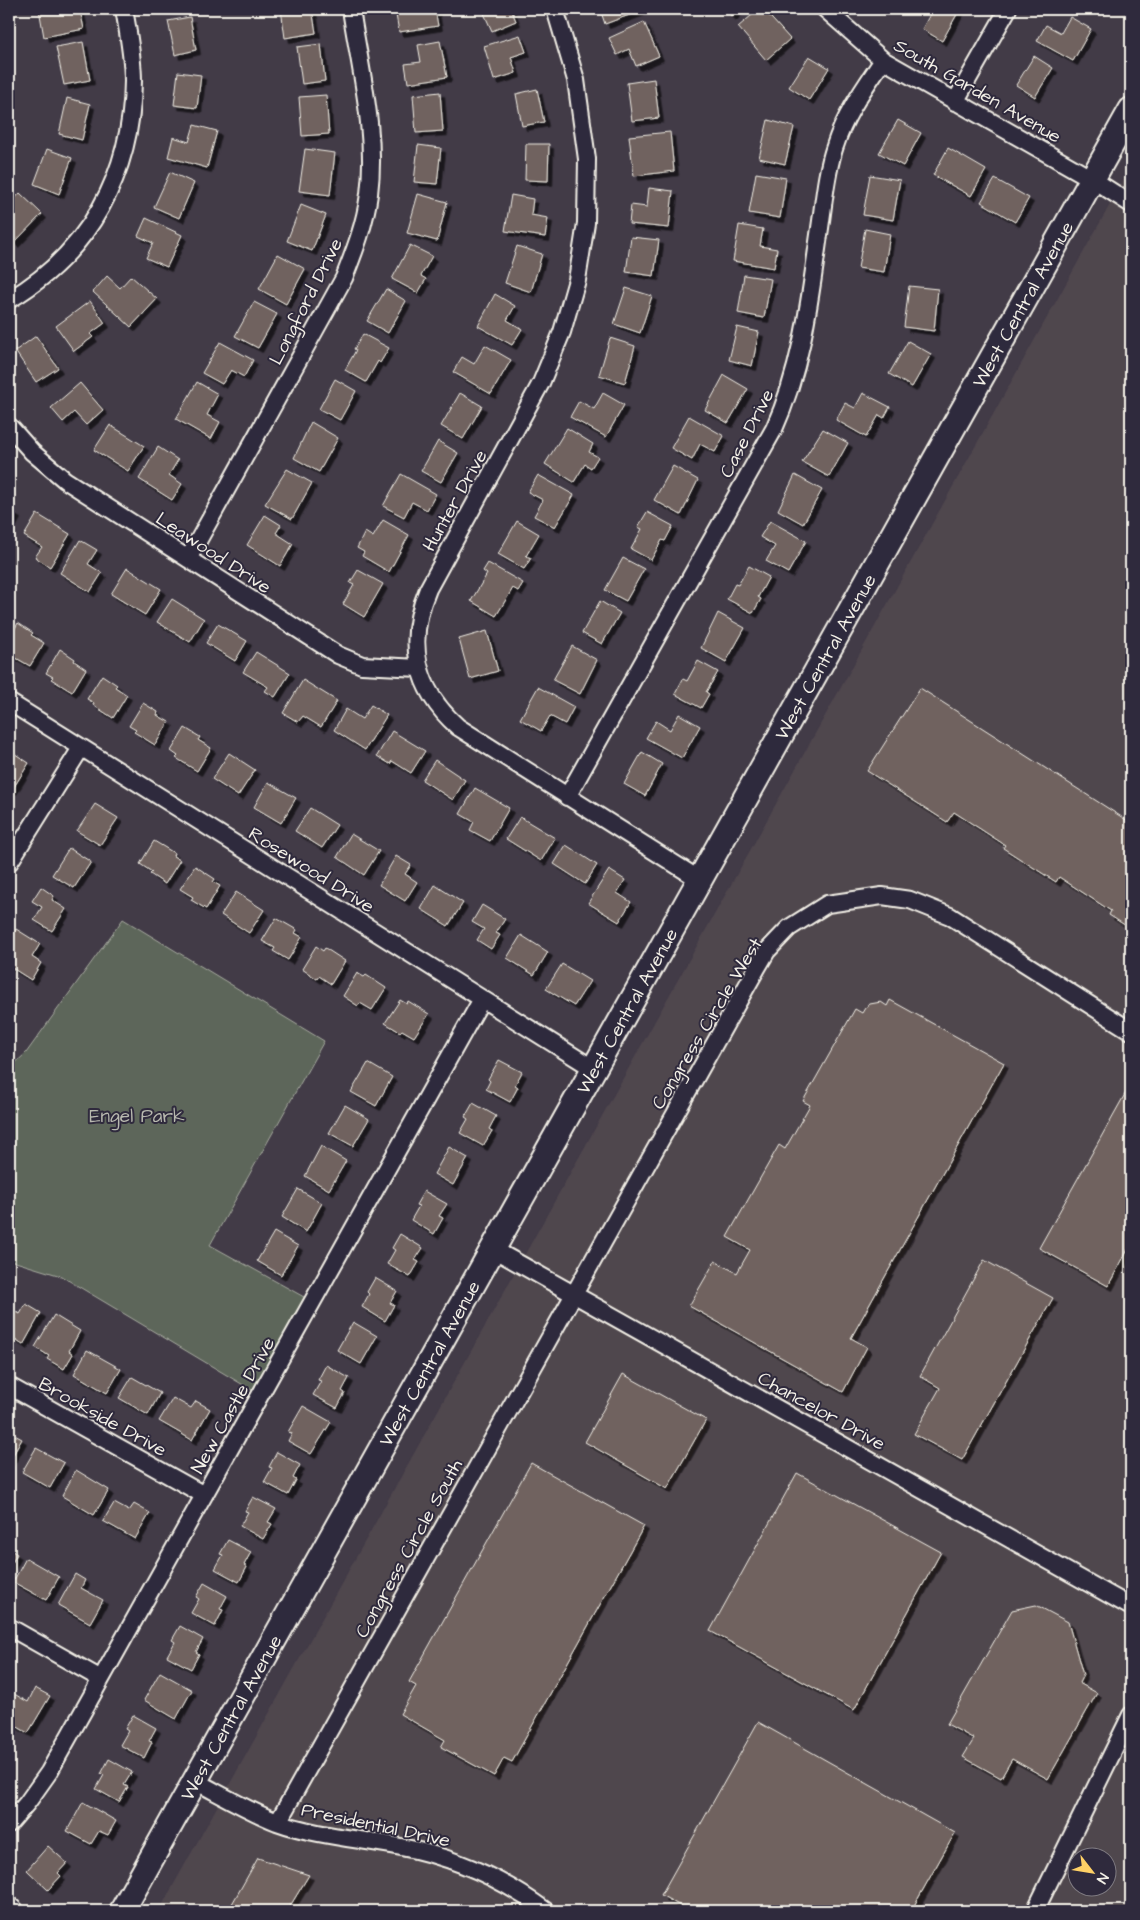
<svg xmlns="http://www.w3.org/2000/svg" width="1140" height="1920" font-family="'Architects Daughter',sans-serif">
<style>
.built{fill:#50474e;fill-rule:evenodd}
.green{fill:#5d665a;stroke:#a8aca1}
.building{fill:#70625e;stroke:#f4f1e8;filter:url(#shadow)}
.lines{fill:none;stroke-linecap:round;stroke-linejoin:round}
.street-casing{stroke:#f4f1e8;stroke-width:20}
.secondary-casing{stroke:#f4f1e8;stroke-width:28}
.street{stroke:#2f2a3d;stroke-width:16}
.secondary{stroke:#2f2a3d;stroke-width:24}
.labels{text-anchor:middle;stroke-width:4;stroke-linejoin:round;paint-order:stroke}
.street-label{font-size:19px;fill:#f4f1e8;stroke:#2f2a3d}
.park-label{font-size:19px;fill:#b8b9af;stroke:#2f2a3d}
</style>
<defs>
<filter id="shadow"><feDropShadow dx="4.5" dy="4.5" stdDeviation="0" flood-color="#0009"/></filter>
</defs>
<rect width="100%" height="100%" fill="#423b47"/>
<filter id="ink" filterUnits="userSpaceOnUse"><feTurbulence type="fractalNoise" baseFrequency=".02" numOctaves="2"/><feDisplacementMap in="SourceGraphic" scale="10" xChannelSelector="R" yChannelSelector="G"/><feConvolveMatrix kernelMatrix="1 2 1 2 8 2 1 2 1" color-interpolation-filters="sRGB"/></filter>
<g filter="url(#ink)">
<path class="built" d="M1131 167V1911H159ZM1078 1858H1108V1888H1078Z"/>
<path class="green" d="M123 919 324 1041 210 1245 313 1302 260 1395 61 1276 9 1260V1069L26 1053Z"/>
<path class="building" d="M39 9H63L64 13 80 10 84 29 44 37Z
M281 9H312L316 33 285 38Z
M395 9H435L438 26 399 32Z
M482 9H511L516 21 492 31Z
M600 9H639L640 11 605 24Z
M724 9H739L732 16Z
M759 9H763L790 39 766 60 738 27Z
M933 9H960L942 41 922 29Z
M190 17 196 50 175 55 168 21Z
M1070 17 1091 29 1073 61 1037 41 1046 25 1061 33Z
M644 22 659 56 636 66 629 49 617 55 609 38Z
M520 35 526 52 511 57 516 73 494 80 484 46Z
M440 41 447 77 408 83 405 64 421 62 418 45Z
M83 42 90 80 64 85 56 47Z
M321 44 325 81 302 84 297 47Z
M809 56 829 68 809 100 789 87Z
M1034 56 1053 68 1035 97 1016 85Z
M178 72 201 75 197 108 174 105Z
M654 79 659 118 632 121 627 83Z
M537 89 544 122 522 126 516 94Z
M440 92 443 131 416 133 413 95Z
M326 95 329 134 302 136 299 97Z
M67 98 90 104 82 140 59 134Z
M768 120 794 127 785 164 759 158Z
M898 120 921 133 903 166 879 153Z
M194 125 217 131 207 168 168 157 173 137 189 142Z
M670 132 674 171 634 176 629 136Z
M526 144H549L548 181 525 180Z
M418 145 441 148 437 184 414 182Z
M948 148 986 170 971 196 933 175Z
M47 149 72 158 59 194 34 184Z
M305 149 335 153 330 195 299 191Z
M170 172 194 183 179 218 154 207Z
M756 173 786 178 780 218 749 213Z
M870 175 900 180 893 220 863 215Z
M995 179 1029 198 1015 222 981 202Z
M649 188 673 191 669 228 629 224 631 205 647 207Z
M20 193 42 214 14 243 9 238V205Z
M418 194 447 202 437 241 407 233Z
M511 195 533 199 531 215 548 218 545 237 505 231Z
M301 205 326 215 312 251 287 241Z
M146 218 182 235 167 267 146 258 153 243 138 236Z
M739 225 763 229 760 246 777 249 774 268 733 261Z
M865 229 890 234 884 272 858 268Z
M631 237 659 240 654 276 626 272Z
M410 245 432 256 421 276 426 279 418 293 392 279Z
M517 246 542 254 531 292 505 283Z
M278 254 305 269 286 304 259 289Z
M744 275 771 279 764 318 738 313Z
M107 276 120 288 131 276 157 299 131 327 93 292Z
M909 286 938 289 934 331 904 327Z
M626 288 652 296 640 333 614 324Z
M386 289 406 301 388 333 367 321Z
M495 294 515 306 507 320 522 329 512 345 478 326Z
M90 301 105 323 90 334 93 337 74 351 56 326Z
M254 302 277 314 258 348 235 336Z
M737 327 759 332 752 366 729 360Z
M363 334 389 348 380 363 378 361 366 382 345 370 356 350 354 349Z
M36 336 58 368 36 382 15 351Z
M610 338 635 346 625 383 599 375Z
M908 341 931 354 912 387 889 374Z
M220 342 253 360 244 377 231 370 222 384 202 373Z
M485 345 511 360 491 394 453 372 462 357 474 364Z
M724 375 748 389 728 423 705 410Z
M335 379 356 391 340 420 319 409Z
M197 382 218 394 207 415 220 422 211 439 176 419Z
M80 383 103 410 86 425 74 412 63 422 51 408Z
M460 393 482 406 463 439 441 426Z
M603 393 624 405 606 437 570 417 579 401 594 409Z
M863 393 890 407 884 418 879 415 866 437 836 420 845 403 855 408Z
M689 416 724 436 715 452 700 444 692 460 671 448Z
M311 422 338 438 319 472 294 458Z
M110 425 144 446 128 471 94 450Z
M567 428 593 444 589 452 598 457 591 468 585 464 574 482 545 464Z
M823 429 848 443 829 477 802 462Z
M438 441 458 453 441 482 421 471Z
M158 447 178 460 169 475 182 484 172 500 139 479Z
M673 466 698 480 681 515 654 500Z
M287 469 312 483 292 519 265 504Z
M401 474 436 494 427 510 412 502 404 517 383 506Z
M538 475 574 495 555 527 534 516 543 500 528 492Z
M795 475 822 490 803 524 778 510Z
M9 510 16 514 9 527Z
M647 512 673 526 665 541 662 540 651 560 631 549 642 529 638 527Z
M37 514 70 534 50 567 35 557 42 547 24 536Z
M265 515 281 525 276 533 293 544 280 566 247 545Z
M383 520 409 535 389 572 362 556 364 552 357 548 365 532 373 537Z
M517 521 539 534 526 556 531 558 524 569 498 554Z
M770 521 806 541 788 573 766 561 775 546 760 537Z
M80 540 97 550 88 564 102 573 90 592 60 573Z
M623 558 644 569 626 601 605 590Z
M488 563 523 583 518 591 513 588 496 616 471 601 487 574 483 571Z
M749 566 769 577 758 597 761 599 753 613 727 599 735 584 738 585Z
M127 568 161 589 145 615 111 594Z
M358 570 383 584 364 617 343 604 354 585 350 583Z
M172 599 204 619 190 642 157 622Z
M600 601 620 613 602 644 582 633Z
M718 613 745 628 726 662 701 648Z
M18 623 33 633 31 635 44 643 30 666 9 654 11 651 9 650V639Z
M218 624 247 641 235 661 206 643Z
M487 631 498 671 470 679 459 639Z
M572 646 597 660 580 694 553 680Z
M60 649 75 659 74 661 86 669 72 692 51 679 53 677 46 673Z
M256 652 290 673 275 697 265 691 268 687 243 672Z
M698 661 718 672 706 692 709 694 701 708 675 694 683 679 687 681Z
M102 675 117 685 115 687 127 695 113 718 93 705 94 703 87 699Z
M303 680 337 701 321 727 303 716 298 722 283 713Z
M538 687 574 707 565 724 550 716 541 731 520 719Z
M920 688 1131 823V929L1109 915 1111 911 1059 877 1056 882 1003 848 1005 845 954 812 947 822 867 771Z
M143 703 158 712 157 715 169 722 155 745 134 732 136 730 129 726Z
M371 705 387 715 365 750 334 730 346 709 362 719Z
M679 714 700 726 682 758 646 738 656 721 670 730Z
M185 728 200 737 198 740 211 748 197 771 176 758 178 756 171 751Z
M392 731 425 751 411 773 392 761 390 764 377 756Z
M9 750 29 763 12 790 9 788Z
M642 752 662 764 645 796 624 784Z
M229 753 255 770 238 796 212 779Z
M435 760 465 780 453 800 422 780Z
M268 782 296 798 281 823 254 807Z
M475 788 509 808 490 841 470 830 474 822 460 814Z
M95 804 118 818 100 845 77 831Z
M310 808 337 825 322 848 295 831Z
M520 817 555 838 541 861 506 839Z
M351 834 379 851 364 875 337 857Z
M154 841 174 853 173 856 180 860 165 884 150 874 152 872 140 864Z
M566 845 597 865 585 884 554 864Z
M69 848 91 862 74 888 52 875Z
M396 856 411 865 405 874 417 882 405 901 379 885Z
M195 866 215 879 213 882 220 886 206 909 191 900 193 897 180 889Z
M609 870 625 880 617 893 631 902 619 922 588 903Z
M435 885 463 903 448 926 421 909Z
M41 887 54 896 52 900 66 909 52 931 34 920 42 907 32 901Z
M236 892 264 910 249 933 221 915Z
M482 905 505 919 496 933 500 935 491 949 477 940 484 929 472 922Z
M276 918 297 930 295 933 302 937 288 960 273 951 275 948 262 941Z
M16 929 40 944 32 957 41 963 31 980 9 966V940Z
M521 935 548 952 534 975 507 958Z
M316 946 323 951 325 948 345 961 331 984 319 976 317 979 302 969Z
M562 964 590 981 574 1006 546 989Z
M357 973 364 977 366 975 386 988 372 1010 360 1003 358 1006 343 996Z
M400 1000 407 1004 408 1001 429 1014 414 1037 402 1030 400 1032 385 1023Z
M890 1000 1004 1063 851 1338 867 1347 843 1392 689 1306 715 1261 737 1273 750 1250 727 1237 779 1145 785 1149 810 1105 803 1101 855 1009 862 1013 865 1008 870 1004 881 1002 887 1006Z
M499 1060 522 1072 515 1085 518 1087 510 1102 486 1089 490 1081 488 1079Z
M368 1063 392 1077 376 1106 351 1092Z
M1129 1087 1131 1089V1244L1108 1286 1039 1248Z
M473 1103 496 1116 489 1129 492 1131 483 1146 460 1133 468 1119 465 1117Z
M345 1105 369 1119 353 1146 329 1133Z
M321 1146 346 1161 329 1190 305 1176Z
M449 1147 468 1158 453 1185 434 1174Z
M298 1189 322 1203 306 1232 282 1217Z
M424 1191 447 1204 439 1216 443 1218 434 1234 411 1220 419 1206 416 1205Z
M274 1232 298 1246 281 1275 257 1261Z
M400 1234 423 1248 415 1260 419 1262 410 1277 387 1264 395 1250 392 1248Z
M984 1260 1053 1298 962 1460 914 1434 940 1388 920 1376Z
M375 1278 397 1291 390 1303 394 1305 385 1321 362 1307 369 1294 367 1292Z
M26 1304 41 1313 23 1345 9 1336V1308L20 1314Z
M54 1315 80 1331 69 1351 73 1354 64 1369 47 1359 49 1356 35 1347Z
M353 1322 377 1336 361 1364 337 1350Z
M87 1350 121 1369 107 1393 74 1374Z
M326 1365 349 1378 342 1391 345 1393 337 1408 313 1395 321 1381 318 1380Z
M623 1374 706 1420 667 1489 585 1442Z
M132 1377 160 1393 148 1415 119 1398Z
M173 1398 191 1408 196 1401 210 1409 192 1440 159 1421Z
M303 1406 331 1422 311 1454 288 1441 292 1433 288 1432Z
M9 1432 22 1439 9 1462Z
M36 1448 64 1463 50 1488 22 1472Z
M277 1452 300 1465 293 1478 296 1480 288 1495 264 1482 272 1468 269 1467Z
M531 1463 644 1526 512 1762 504 1758 494 1776 441 1747 445 1740 400 1714 416 1686 409 1682Z
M76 1470 109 1490 94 1515 62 1496Z
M797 1473 941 1552 854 1710 710 1631Z
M253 1497 276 1509 268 1522 272 1524 263 1539 240 1526 248 1512 245 1511Z
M114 1503 129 1511 134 1504 150 1513 135 1539 103 1521Z
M228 1540 251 1552 244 1565 247 1567 239 1582 215 1569 223 1555 220 1554Z
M9 1549 17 1554 9 1568Z
M26 1558 59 1577 46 1600 13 1582Z
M75 1574 85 1580 81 1588 103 1600 90 1623 58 1605Z
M204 1583 227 1596 220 1609 223 1610 215 1626 191 1613 199 1599 196 1597Z
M1036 1605 1068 1622 1083 1675 1079 1683 1097 1693 1048 1779 1012 1759 1001 1778 963 1757 974 1739 947 1724 1012 1610Z
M180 1626 203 1639 196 1652 199 1654 191 1669 167 1656 175 1642 172 1640Z
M160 1672 192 1690 176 1719 144 1700Z
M35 1688 50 1696 28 1733 9 1722V1691L28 1702Z
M133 1715 156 1728 149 1741 152 1742 144 1758 120 1745 128 1731 125 1729Z
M758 1722 955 1833 911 1911H689L661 1895Z
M109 1759 132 1772 124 1785 128 1787 119 1802 96 1789 104 1775 101 1774Z
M83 1802 116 1821 108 1835 99 1831 91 1844 67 1831Z
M48 1846 67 1863 58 1873 61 1876 48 1890 27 1870Z
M258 1858 309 1875 287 1911H228Z"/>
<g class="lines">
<g class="street-casing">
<path id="street" d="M555 9 576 80 587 159 586 223 577 280 562 332 541 383 428 589C406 641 415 689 458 727L700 880
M825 9 883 60 1092 179 1131 204
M955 102 1008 9
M9 300C89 253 132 174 133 81 133 57 128 32 124 9
M9 426 32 452 65 480 338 655 362 665 419 668
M188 559 344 278C355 250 365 224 369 194 377 133 360 69 351 9
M9 702 594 1069
M567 797 774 429C803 365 810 297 820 228 824 201 826 172 835 146 845 114 865 87 883 60
M9 863 81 748
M493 1249 1131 1607
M9 1386 204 1495
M9 1627 101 1679
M195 1781C222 1795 249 1811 277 1822 316 1836 361 1839 401 1847 454 1857 503 1879 546 1911
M278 1822 757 968 767 951 789 928 827 904 882 896 910 900 950 916 1131 1031
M9 1824 27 1803 49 1772 482 999
M9 1905 16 1911
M1035 1911 1131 1715"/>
</g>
<g class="secondary-casing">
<g id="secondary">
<path id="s1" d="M122 1911 1131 110"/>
</g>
</g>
<use href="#street" class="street"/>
<use href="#secondary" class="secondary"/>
</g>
</g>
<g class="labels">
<g class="street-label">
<text transform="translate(978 90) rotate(30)" y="7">South Garden Avenue</text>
<text transform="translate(305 301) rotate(-63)" y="7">Longford Drive</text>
<text dy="7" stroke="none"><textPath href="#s1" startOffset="1842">West Central Avenue</textPath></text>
<text transform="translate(746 433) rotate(-63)" y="7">Case Drive</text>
<text transform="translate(454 500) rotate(-61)" y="7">Hunter Drive</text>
<text transform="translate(214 552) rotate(33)" y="7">Leawood Drive</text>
<text dy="7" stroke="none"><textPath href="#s1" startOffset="1438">West Central Avenue</textPath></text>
<text transform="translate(312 869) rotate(32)" y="7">Rosewood Drive</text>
<text dy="7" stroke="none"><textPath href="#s1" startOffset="1032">West Central Avenue</textPath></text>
<text transform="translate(706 1023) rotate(-59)" y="7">Congress Circle West</text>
<text dy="7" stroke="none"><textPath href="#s1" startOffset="628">West Central Avenue</textPath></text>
<text transform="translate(232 1405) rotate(-61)" y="7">New Castle Drive</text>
<text transform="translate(822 1410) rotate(29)" y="7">Chancelor Drive</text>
<text transform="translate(103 1416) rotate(29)" y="7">Brookside Drive</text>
<text transform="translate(408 1548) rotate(-61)" y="7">Congress Circle South</text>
<text dy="7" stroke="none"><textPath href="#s1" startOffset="222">West Central Avenue</textPath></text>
<text transform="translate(376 1824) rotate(12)" y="7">Presidential Drive</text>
</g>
<g class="park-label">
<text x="137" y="1122">Engel Park</text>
</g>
</g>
<rect width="1140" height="1920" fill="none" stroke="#2f2a3d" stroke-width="30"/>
<rect x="15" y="15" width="1110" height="1890" fill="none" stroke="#f4f1e8" stroke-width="2" filter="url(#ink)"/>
<g transform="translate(1092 1872) rotate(121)"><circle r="24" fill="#2f2a3d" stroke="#7e7a81"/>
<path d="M0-4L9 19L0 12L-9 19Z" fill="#ffd166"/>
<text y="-8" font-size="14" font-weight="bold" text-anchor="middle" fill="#f4f1e8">N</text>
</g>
</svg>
